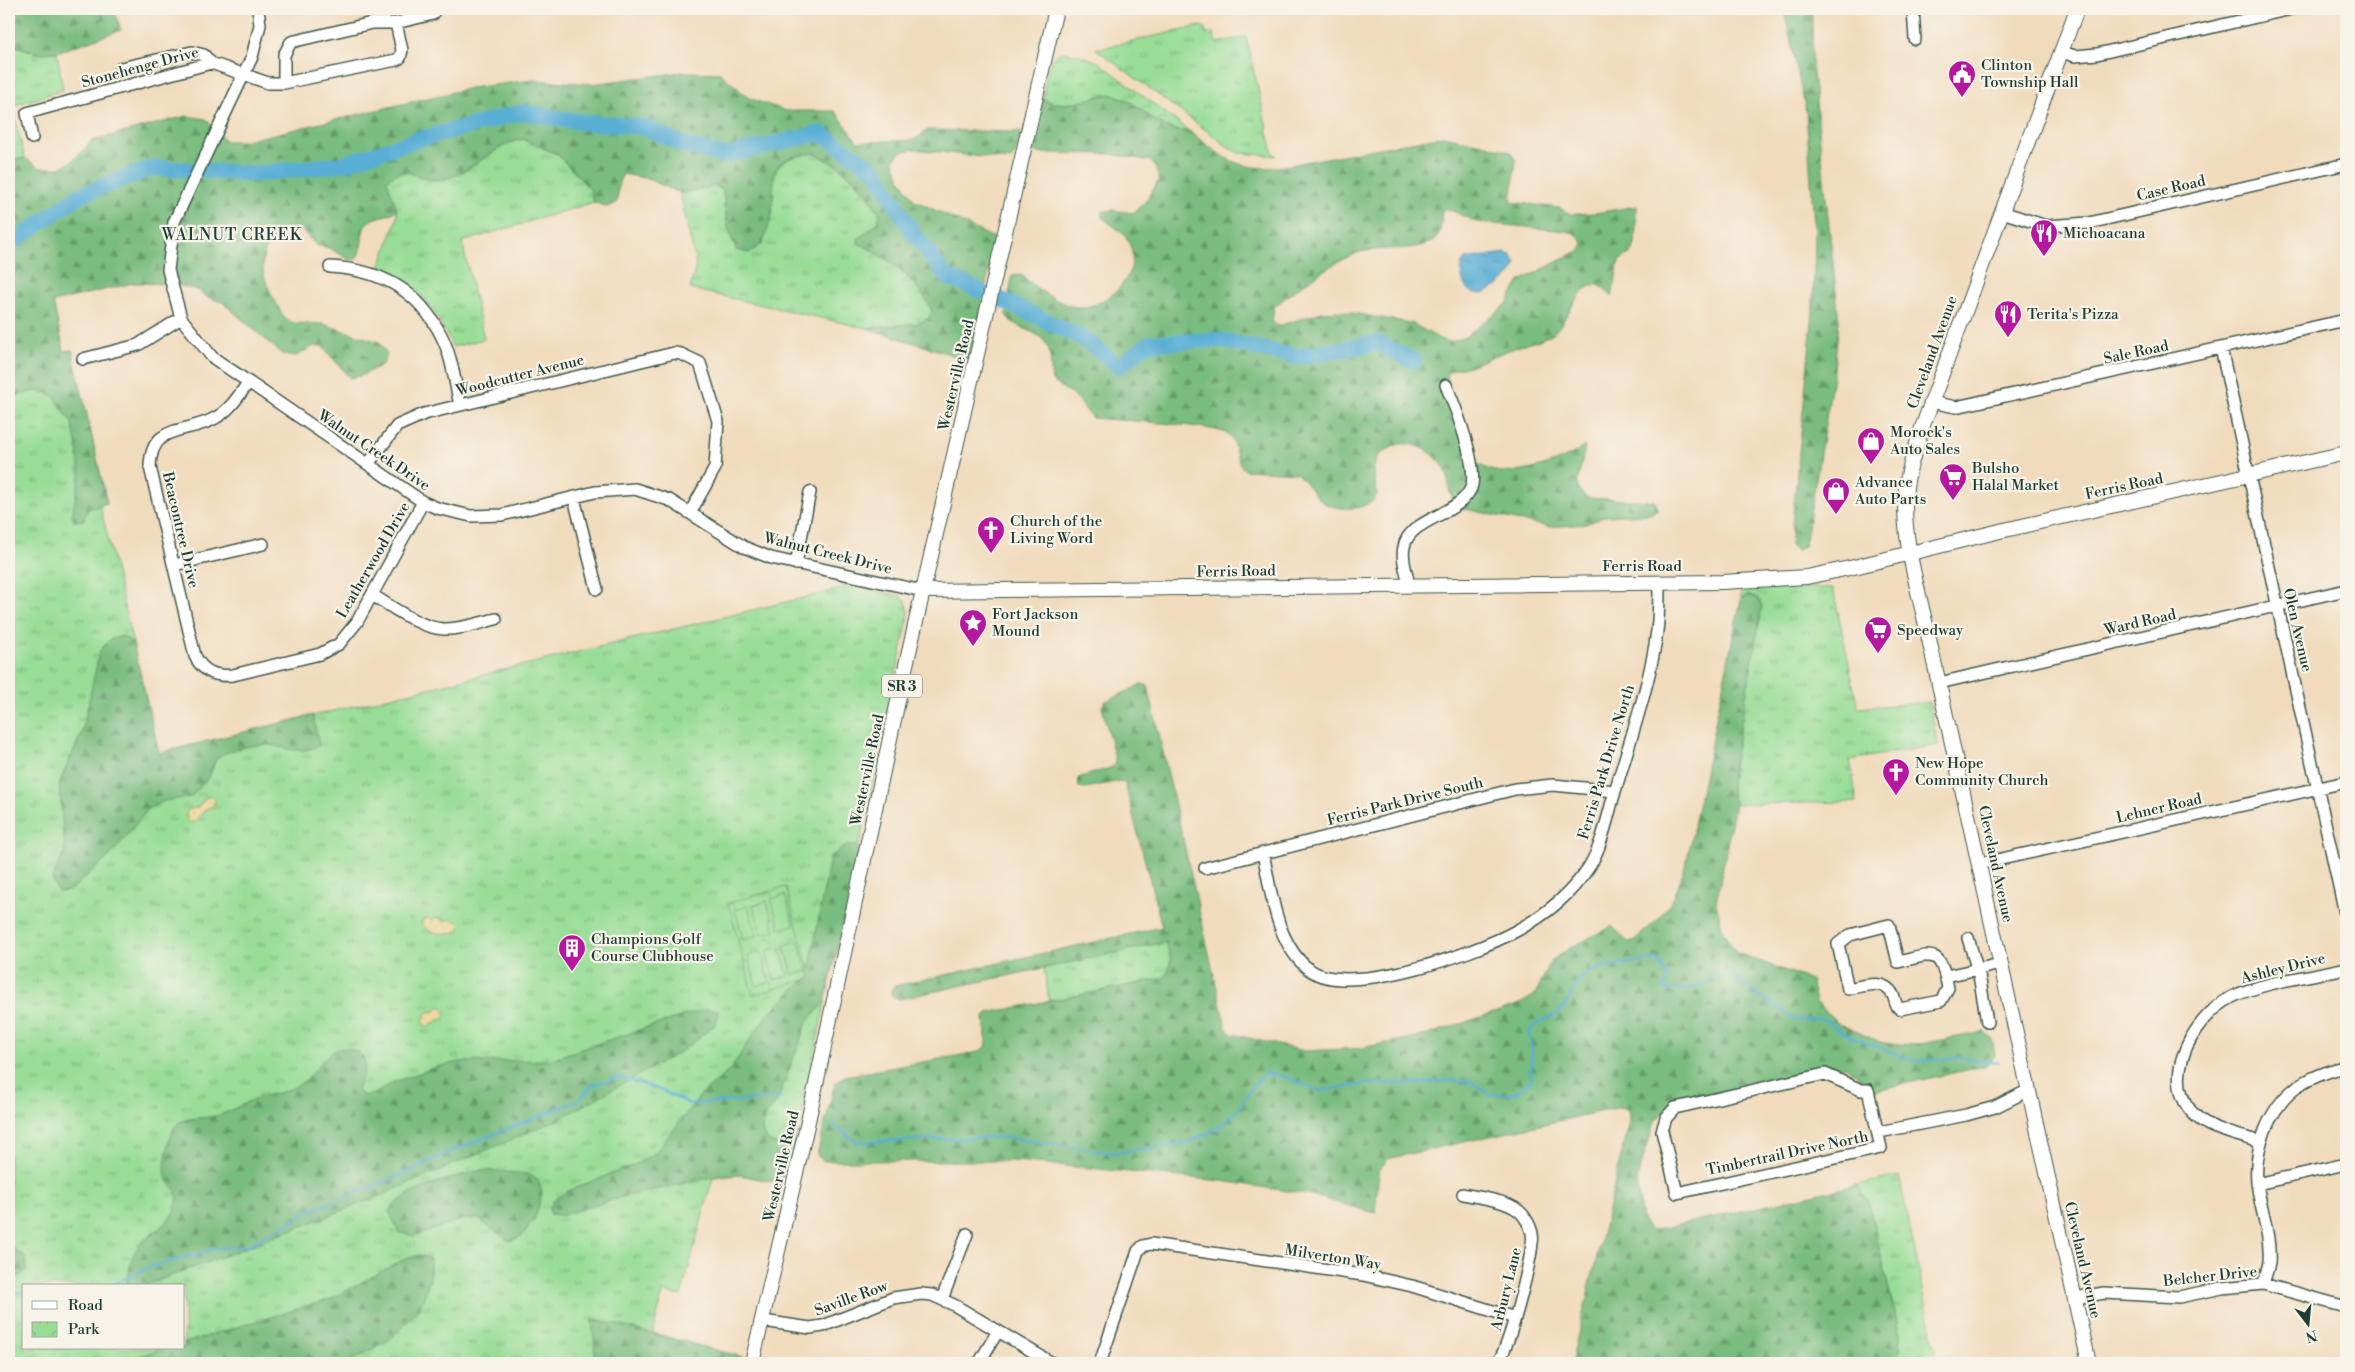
<svg xmlns="http://www.w3.org/2000/svg" width="2355" height="1372" font-family="'Libre Bodoni',serif">
<style>
.grass{fill:url(#grass-tufts);stroke:#5b8d65;fill-rule:evenodd}
.forest{fill:url(#forest-firs);stroke:#4c7c5a;fill-rule:evenodd}
.sand{fill:url(#sand-dots);stroke:#868c69}
.park{fill:url(#park-crowns);stroke:#5b8d65}
.garden{fill:#97dd96;stroke:#5b8d65}
.water{fill:url(#water-ripples);stroke:#3c7684}
.lines{fill:none;stroke-linecap:round;stroke-linejoin:round}
.stream{stroke:#58aed5;stroke-width:2.5}
.river{stroke:#58aed5;stroke-width:16}
.minor-casing{stroke:#3e5549;stroke-width:14}
.major-casing{stroke:#3e5549;stroke-width:16}
.minor{stroke:#fff;stroke-width:11}
.major{stroke:#fff;stroke-width:14}
.labels{text-anchor:middle;stroke-width:4.5;stroke-linejoin:round;paint-order:stroke}
.shield{fill:#f7f3e8;stroke:#60746a;stroke-width:1}
.shield-label{font-size:14px;font-weight:bold;fill:#1f3d34}
.poi-label{font-size:15px;fill:#1f3d34;stroke:#f7f3e8;text-anchor:start}
.street-label{font-size:15px;fill:#1f3d34;stroke:#f7f3e8}
.neighbourhood-label{font-size:16px;letter-spacing:1px;fill:#1f3d34;stroke:#f7f3e8}
</style>
<defs>
<pattern id="grass-tufts" width="24" height="20" patternUnits="userSpaceOnUse" patternTransform="scale(1.25)"><rect width="24" height="20" fill="#97dd96"/><path d="M3 7l-1-3M5 7V3M7 7l1-3M15 17l-1-3M17 17v-4M19 17l1-3" fill="none" stroke="#7bb47b"/></pattern>
<pattern id="forest-firs" width="22" height="20" patternUnits="userSpaceOnUse" patternTransform="scale(1.25)"><rect width="22" height="20" fill="#79bc7f"/><path d="M5 1l3.5 6h-7zM16 11l3.5 6h-7z" fill="#639a69"/></pattern>
<pattern id="sand-dots" width="8" height="8" patternUnits="userSpaceOnUse" patternTransform="scale(1.25)"><rect width="8" height="8" fill="#eeda9e"/><path d="M2 2h.1M6 6h.1" fill="none" stroke="#ccbc89" stroke-width="1.8" stroke-linecap="round"/></pattern>
<pattern id="park-crowns" width="20" height="18" patternUnits="userSpaceOnUse" patternTransform="scale(1.25)"><rect width="20" height="18" fill="#97dd96"/><path d="M2 6a3 3 0 1 1 6 0M12 15a3 3 0 1 1 6 0" fill="none" stroke="#7bb47b"/></pattern>
<pattern id="water-ripples" width="26" height="14" patternUnits="userSpaceOnUse" patternTransform="scale(1.25)"><rect width="26" height="14" fill="#58aed5"/><path d="M2 4q2-2 4 0t4 0M15 11q2-2 4 0t4 0" fill="none" stroke="#488fae"/></pattern>
</defs>
<rect width="100%" height="100%" fill="#f7f3e8"/>
<filter id="ink" filterUnits="userSpaceOnUse"><feTurbulence type="fractalNoise" baseFrequency=".02" numOctaves="2"/><feDisplacementMap in="SourceGraphic" scale="10" xChannelSelector="R" yChannelSelector="G"/><feConvolveMatrix kernelMatrix="1 2 1 2 8 2 1 2 1" color-interpolation-filters="sRGB"/></filter>
<filter id="wash" filterUnits="userSpaceOnUse"><feTurbulence type="fractalNoise" baseFrequency=".0096" numOctaves="4" result="noise"/><feDisplacementMap in="SourceGraphic" scale="20" xChannelSelector="R" yChannelSelector="G"/><feGaussianBlur stdDeviation="1.12" result="paint"/><feColorMatrix in="noise" values="0 0 0 0 0 0 0 0 0 0 0 0 0 0 0 0 0 1.4 0 .05"/><feComposite in="paint" operator="in"/></filter>
<g filter="url(#wash)">
<rect width="100%" height="100%" fill="#f1dbbd"/>
<path class="grass" d="M1201 26 1205 28 1206 34 1213 33 1216 43 1246 37 1273 154 1276 156 1239 153 1230 148 1096 49Z
M9 44 38 53 57 52 63 90 12 106 25 158 13 160 9 165Z
M1064 52 1080 55 1100 63 1189 131C1173 133 1154 121 1141 111 1136 108 1131 101 1125 99 1096 89 1072 113 1043 99 1046 84 1045 53 1064 52Z
M523 139 557 154 590 189 594 202 462 242 484 339 453 347C433 305 421 289 380 267L397 218V210L386 180C408 162 415 180 437 180 458 180 486 155 505 145 510 142 517 141 523 139Z
M814 153C845 169 863 184 880 214L878 223 858 239 859 243C888 258 918 280 932 311L929 318 920 323 866 328 690 289 696 265 680 193 717 186 723 191 728 227 772 215C774 172 766 160 814 153Z
M53 302 64 351 72 350 107 503 100 505 159 753 844 588 845 584 900 596 906 601 909 614 786 1184 740 1175 713 1177 681 1296 663 1292 653 1333 746 1358 745 1363H9V312ZM24 1286H184V1348H24Z
M1741 587 1833 588 1858 708 1929 702 1938 745 1850 760 1857 802 1735 804 1731 795 1732 773 1759 599 1748 595 1741 599Z
M1166 942 1171 960 1167 975 1161 979 1049 1001 1044 968Z
M1899 1176 1936 1351 1893 1360 1899 1351 1900 1335 1868 1201 1857 1185Z"/>
<path class="forest" d="M9 9H114L121 30 57 52 38 53 9 44Z
M1784 9H1812V64L1839 321 1834 370 1805 545 1796 551 1790 545 1813 311 1815 237 1806 112Z
M683 72 720 73 749 98 786 111H835L858 142 914 140 928 130 1021 132 1015 155 1010 160 913 149 900 152 894 160 899 177 914 200 996 239 969 360 866 328 920 323 929 318 932 311C918 280 888 258 859 243L858 239 878 223 880 214 867 192 838 165 814 153 791 157 780 163 774 174 772 215 763 243 749 253 736 250 728 227 723 191 717 186 680 193 645 178 623 174 619 182 617 202 607 207 594 202 590 189 557 154 523 139C517 141 510 142 505 145 486 155 458 180 437 180 415 180 408 162 387 180L397 210C388 217 376 216 368 222 359 230 365 249 356 259L350 260 329 248 316 245 299 227C286 228 282 231 273 240 249 263 272 294 284 318L294 323 323 324 379 342 387 354 383 364 363 375 350 378 322 346H314L296 356 282 354 222 302 207 297 198 290 174 284 133 283 53 302 64 351 72 350 107 503 88 509 83 520 74 521 72 515 80 475 77 448 72 423 52 394 37 391 9 397V165L13 160 25 158 40 168H60L71 162 92 141 186 116 206 119 225 141H245L470 88 533 80 592 84Z
M1110 94C1115 96 1121 97 1126 99 1147 111 1163 134 1189 131 1222 156 1235 171 1279 167L1443 136 1487 145 1511 152 1516 161 1511 202 1560 208 1570 214 1595 213 1637 206 1635 244 1632 252 1619 261 1612 297C1585 260 1570 321 1552 334 1541 341 1524 344 1512 349 1497 354 1483 361 1469 366 1461 369 1453 367 1447 374L1450 393 1474 461C1480 465 1488 470 1495 471 1520 477 1565 461 1585 446L1577 484 1579 490 1587 498 1655 501 1658 509 1650 514 1606 516 1586 524 1549 527 1460 508C1443 490 1453 482 1443 466 1434 451 1407 436 1391 448 1387 450 1381 453 1378 456 1371 465 1376 485 1377 495 1368 511 1338 512 1323 502 1313 495 1306 481 1296 473L1245 470C1234 460 1238 445 1229 435 1221 425 1113 420 1092 418L1075 396 1052 381C1050 371 1052 354 1047 345 1038 329 1015 330 1006 315L1012 276 1022 275C1035 288 1065 310 1085 307 1114 303 1144 269 1128 240 1123 231 1109 224 1102 217V212L1112 210 1133 213 1145 202 1159 180 1156 167 1151 161 1111 154 1037 153 1033 149 1043 99C1068 111 1085 98 1110 94ZM1446 208 1476 222 1566 231C1574 233 1580 235 1583 243L1580 250 1520 281 1506 305 1465 337 1451 342 1442 340 1411 323 1340 311 1322 312 1278 326 1272 322 1274 307C1299 286 1327 266 1357 253 1376 246 1421 253 1435 239 1443 231 1441 220 1442 210Z
M1748 595 1759 599 1762 607 1732 773 1731 795 1735 804 1716 903 1723 932 1737 953 1811 980 1816 1002 1839 1024 1883 1043 1915 1045 1984 1032 1992 1039 1995 1055 1988 1065 1873 1091 1847 1066 1831 1067 1670 1106 1655 1121 1637 1179 1642 1220 1651 1231 1857 1185 1868 1201 1900 1336 1899 1351 1893 1360 1880 1363H1571L1630 1120 1629 1110 1621 1107 1387 1159 1379 1171 1375 1213 1307 1194 1222 1181 1015 1161H823L817 1155 835 1083 845 1076 978 1052 987 1046 984 1017 988 1013 1161 979 1167 975 1171 960 1166 942 899 999 892 996 891 991 895 986 1162 927 1125 784 1121 781 1085 788 1079 787 1078 778 1113 767 1116 763 1102 707 1104 702 1143 684 1148 686 1226 1028 1232 1034 1304 1051 1361 1048 1427 1035 1520 1004 1535 995 1551 961 1570 948 1612 926 1628 942 1633 941 1658 920 1674 897 1686 864 1741 599Z
M123 636 133 643 159 753 313 715 319 745C297 758 281 743 258 745 244 746 229 751 217 757L209 777 191 797 165 801 149 808 110 856 69 891 58 892 52 879 65 851 59 784 82 732 100 650 111 639Z
M846 846H856L859 853 825 1002 807 1022 777 1102 765 1117 762 1131 769 1142 782 1146 787 1152 782 1180 777 1182 739 1175 713 1177 622 1197 563 1215 550 1214 549 1209 553 1201 570 1190 634 1165 654 1154 701 1095 730 1070 767 1015 804 980 811 978 809 971 830 857Z
M709 1009 719 1011 716 1024 682 1051 557 1120 375 1198 208 1262 143 1286H131L127 1283C130 1271 130 1257 138 1247 150 1232 174 1224 177 1202 179 1191 172 1187 167 1179 162 1170 169 1132 177 1124 184 1118 200 1118 210 1117 227 1115 243 1103 259 1097 268 1095 277 1094 285 1091 290 1089 297 1086 302 1083 317 1073 328 1043 350 1049 374 1056 363 1074 357 1090L360 1094 365 1096 374 1094 392 1083 436 1067 460 1062 548 1060 685 1015Z
M482 1170 528 1174 538 1179 542 1192 536 1215 522 1236 509 1241 477 1218 461 1220 414 1236 399 1232 389 1212C400 1190 458 1176 482 1170Z
M9 1245 25 1257 27 1270 9 1284Z
M419 1255 430 1259V1279L420 1308 390 1339 348 1363H118L164 1348H184V1343L331 1299 405 1259Z
M592 1318 746 1358 745 1363H596Z"/>
<path class="sand" d="M211 796 216 801 213 806 205 810 195 821 189 823C185 819 185 815 188 810L198 807 205 798Z
M429 918 432 921 437 918 445 921 454 919 461 925 460 929C452 937 426 934 421 923L422 920Z
M440 1006 445 1011 446 1015 430 1026H426L423 1022 425 1015 431 1011H435Z"/>
<path class="park" d="M786 887 811 978 753 995 728 903Z"/>
<path class="garden" d="M785 895 794 925 780 929 771 899Z
M767 901 775 931 762 934 753 905Z
M748 906 757 936 743 940 735 910Z
M798 941 807 971 793 975 784 945Z
M780 947 788 976 774 980 766 951Z
M761 952 770 982 756 986 748 956Z"/>
<path class="water" d="M1505 253 1511 255 1516 263C1517 274 1470 317 1462 277 1461 270 1460 264 1465 259Z"/>
<g class="lines">
<path class="stream" d="M832 1124 857 1142 1003 1137 1114 1153 1187 1143 1219 1128 1239 1108 1253 1086 1265 1073 1283 1076 1320 1091 1371 1083 1413 1084 1453 1080 1471 1082 1489 1094H1514L1531 1080 1532 1052 1529 1032C1540 1018 1546 1022 1558 1013 1569 1004 1571 991 1579 980 1592 964 1638 962 1657 960L1667 976 1664 990 1688 989 1728 974 1796 1020 1823 1019 1851 1037 1916 1061 1962 1058 1999 1063
M110 1286 144 1269 218 1248 247 1246 310 1211 385 1182 452 1151 577 1101 593 1085 620 1077 660 1090 690 1104 782 1098
M11 1292 24 1293"/>
<path class="river" d="M206 171 257 174 343 164 413 141 523 112 580 122 644 127 684 145 725 156 820 133 875 170 911 230 947 277 981 291
M9 245 80 195 152 168 191 170
M1000 299 1084 339 1119 366 1149 343 1219 340 1298 357 1377 343 1414 361"/>
</g>
</g>
<g filter="url(#ink)">
<g class="lines">
<g class="minor-casing">
<path id="minor" d="M258 9 260 25 252 57 174 222 168 270 181 318 212 357 423 502 437 508 471 516 502 515 595 492 635 489 669 500 744 547 771 558 923 591
M1913 9 1915 39
M2061 52 2075 56 2097 54 2291 9
M121 68 192 52 204 55 211 63
M284 83V55L291 42 372 23H396L433 14
M32 138 27 113 211 63 268 83H284L396 60 400 58 402 50 396 23
M2002 212 2046 226 2089 223 2346 164
M330 267C381 270 419 290 442 337 452 357 455 383 460 405
M2221 348 2346 918
M83 359 138 345 181 318
M248 383C240 394 230 410 217 417 189 435 151 421 150 467L195 656C203 672 215 677 233 675L320 654 339 644 357 622 423 502
M1931 402 1956 407 2346 320
M368 464 397 426 424 414 674 353 681 354 700 363 718 421 715 468 690 513
M574 498 597 589
M796 564 810 492
M174 565 263 544
M1409 585C1407 573 1401 559 1404 547 1409 518 1459 516 1471 488 1479 468 1455 406 1446 385
M372 595C393 607 418 627 443 629 460 630 479 623 496 619
M1939 683 2346 590
M1263 853C1271 891 1276 945 1310 970 1349 998 1476 953 1516 931 1544 916 1571 894 1589 867 1603 844 1608 814 1616 788 1630 740 1651 681 1657 631 1659 615 1659 598 1659 582
M1979 864 2346 782
M1205 868 1515 789 1553 785 1615 791
M1889 925 1898 962C1933 954 1940 947 1948 988L1941 1001 1900 1009C1894 1005 1896 1001 1893 995 1884 978 1863 986 1848 989L1838 944 1850 935Z
M1968 938 1979 975 1987 1022
M1946 976 2001 964
M1825 1074 1861 1090H1868L1881 1148 1677 1193 1662 1131 1666 1118 1675 1108Z
M1879 1132 1966 1115 1995 1107 2029 1090
M2261 1142C2244 1137 2222 1132 2207 1124 2152 1093 2189 1019 2232 997 2263 982 2312 976 2346 968
M2257 1184 2346 1164
M1463 1194C1481 1198 1511 1200 1523 1215 1529 1223 1534 1234 1532 1243 1530 1265 1509 1350 1497 1363
M2263 1284C2265 1277 2268 1269 2269 1262 2271 1234 2260 1209 2257 1182 2254 1148 2269 1108 2297 1087 2311 1077 2329 1071 2346 1066
M2075 1298 2104 1293 2179 1297 2222 1288 2263 1284 2346 1307
M942 1299 967 1234
M763 1321 810 1328 823 1326 893 1298 921 1294 932 1295 954 1305 1052 1363
M979 1363 998 1331
M1100 1363 1138 1251 1143 1246 1151 1244 1363 1275 1412 1286 1515 1318"/>
</g>
<g class="major-casing">
<path id="major" d="M2077 9 1922 428C1916 448 1908 468 1906 488 1901 535 1917 584 1927 630L2089 1363
M923 591 1722 582 1807 577 1854 567 2000 531 2346 453
M752 1363 809 1117 901 687 1056 9"/>
</g>
<use href="#minor" class="minor"/>
<use href="#major" class="major"/>
</g>
</g>
<defs>
<g id="civic-pin" transform="scale(1.4375)"><path d="M0 17L-7.5 6A9.5 9.5 0 1 1 7.5 6Z" fill="#b5179e" stroke="#f7f3e8"/><path d="M-.6-6.5H3V-4.5H.6V-3L4-1V1h2V6H-6V1h2V-1L-.6-3ZM-1.2 2.5V6h2.4V2.5Z" fill="#fff"/></g>
<g id="restaurant-pin" transform="scale(1.4375)"><path d="M0 17L-7.5 6A9.5 9.5 0 1 1 7.5 6Z" fill="#b5179e" stroke="#f7f3e8"/><path d="M-5-6h1v4h1v-4h1v4h1v-4h1v5L-1.5 .5V6h-2V.5L-5-1ZM5-6V6H3V1.5H1.5Q1.5-4 5-6Z" fill="#fff"/></g>
<g id="shop-pin" transform="scale(1.4375)"><path d="M0 17L-7.5 6A9.5 9.5 0 1 1 7.5 6Z" fill="#b5179e" stroke="#f7f3e8"/><path d="M-5-2.5h2.3a2.7 3.5 0 0 1 5.4 0H5L5.5 6h-11ZM-1.5-2.5h3a1.5 2.3 0 0 0-3 0Z" fill="#fff"/></g>
<g id="supermarket-pin" transform="scale(1.4375)"><path d="M0 17L-7.5 6A9.5 9.5 0 1 1 7.5 6Z" fill="#b5179e" stroke="#f7f3e8"/><path d="M-6-5.5h2.5l.6 2H6L4.5 2H-2.5L-4.4-4H-6ZM-1.5 3.2a1.3 1.3 0 1 0 .1 0ZM3 3.2a1.3 1.3 0 1 0 .1 0Z" fill="#fff"/></g>
<g id="church-pin" transform="scale(1.4375)"><path d="M0 17L-7.5 6A9.5 9.5 0 1 1 7.5 6Z" fill="#b5179e" stroke="#f7f3e8"/><path d="M-1.2-6h2.4v3.5h3.3v2.4h-3.3V6h-2.4V-.1h-3.3v-2.4h3.3Z" fill="#fff"/></g>
<g id="sight-pin" transform="scale(1.4375)"><path d="M0 17L-7.5 6A9.5 9.5 0 1 1 7.5 6Z" fill="#b5179e" stroke="#f7f3e8"/><path d="M0-6L1.8-2.2L6-1.7L2.9 1.2L3.7 5.4L0 3.3L-3.7 5.4L-2.9 1.2L-6-1.7L-1.8-2.2Z" fill="#fff"/></g>
<g id="building-pin" transform="scale(1.4375)"><path d="M0 17L-7.5 6A9.5 9.5 0 1 1 7.5 6Z" fill="#b5179e" stroke="#f7f3e8"/><path d="M-4-6H4V6H1V3H-1V6H-4ZM-2.5-4.3h1.7v1.8h-1.7ZM.8-4.3h1.7v1.8H.8ZM-2.5-1h1.7V.8h-1.7ZM.8-1h1.7V.8H.8Z" fill="#fff"/></g>
</defs>
<g fill-rule="evenodd">
<use href="#civic-pin" x="1962" y="74"/>
<use href="#restaurant-pin" x="2044" y="233"/>
<use href="#restaurant-pin" x="2008" y="314"/>
<use href="#shop-pin" x="1871" y="441"/>
<use href="#supermarket-pin" x="1953" y="477"/>
<use href="#shop-pin" x="1836" y="491"/>
<use href="#church-pin" x="991" y="530"/>
<use href="#sight-pin" x="973" y="623"/>
<use href="#supermarket-pin" x="1878" y="630"/>
<use href="#church-pin" x="1896" y="772"/>
<use href="#building-pin" x="572" y="948"/>
</g>
<g class="labels">
<rect class="shield" x="882" y="674.5" width="40" height="23" rx="4"/>
<g class="shield-label">
<text x="902" y="691">SR 3</text>
</g>
<g class="poi-label">
<text x="1981" y="70">Clinton<tspan x="1981" dy="17">Township Hall</tspan></text>
<text x="2063" y="238">Michoacana</text>
<text x="2027" y="319">Terita's Pizza</text>
<text x="1890" y="437">Morock's<tspan x="1890" dy="17">Auto Sales</tspan></text>
<text x="1972" y="473">Bulsho<tspan x="1972" dy="17">Halal Market</tspan></text>
<text x="1855" y="487">Advance<tspan x="1855" dy="17">Auto Parts</tspan></text>
<text x="1010" y="526">Church of the<tspan x="1010" dy="17">Living Word</tspan></text>
<text x="992" y="619">Fort Jackson<tspan x="992" dy="17">Mound</tspan></text>
<text x="1897" y="635">Speedway</text>
<text x="1915" y="768">New Hope<tspan x="1915" dy="17">Community Church</tspan></text>
<text x="591" y="944">Champions Golf<tspan x="591" dy="17">Course Clubhouse</tspan></text>
</g>
<g class="street-label">
<text transform="translate(140 67) rotate(-15)" y="5">Stonehenge Drive</text>
<text transform="translate(2171 188) rotate(-13)" y="5">Case Road</text>
<text transform="translate(1932 352) rotate(-70)" y="5">Cleveland Avenue</text>
<text transform="translate(2136 352) rotate(-12)" y="5">Sale Road</text>
<text transform="translate(520 375) rotate(-14)" y="5">Woodcutter Avenue</text>
<text transform="translate(956 375) rotate(-77)" y="5">Westerville Road</text>
<text transform="translate(374 450) rotate(34)" y="5">Walnut Creek Drive</text>
<text transform="translate(2124 486) rotate(-12)" y="5">Ferris Road</text>
<text transform="translate(181 530) rotate(77)" y="5">Beacontree Drive</text>
<text transform="translate(828 553) rotate(14)" y="5">Walnut Creek Drive</text>
<text transform="translate(373 560) rotate(-60)" y="5">Leatherwood Drive</text>
<text x="1642" y="571">Ferris Road</text>
<text transform="translate(1236 571) rotate(-1)" y="5">Ferris Road</text>
<text transform="translate(2140 622) rotate(-13)" y="5">Ward Road</text>
<text transform="translate(2298 630) rotate(77)" y="5">Olen Avenue</text>
<text transform="translate(1606 762) rotate(-73)" y="5">Ferris Park Drive North</text>
<text transform="translate(867 770) rotate(-78)" y="5">Westerville Road</text>
<text transform="translate(1405 801) rotate(-14)" y="5">Ferris Park Drive South</text>
<text transform="translate(2159 808) rotate(-13)" y="5">Lehner Road</text>
<text transform="translate(1996 864) rotate(78)" y="5">Cleveland Avenue</text>
<text transform="translate(2283 968) rotate(-14)" y="5">Ashley Drive</text>
<text transform="translate(1787 1153) rotate(-12)" y="5">Timbertrail Drive North</text>
<text transform="translate(781 1166) rotate(-77)" y="5">Westerville Road</text>
<text transform="translate(1333 1257) rotate(9)" y="5">Milverton Way</text>
<text transform="translate(2083 1260) rotate(77)" y="5">Cleveland Avenue</text>
<text transform="translate(2210 1276) rotate(-6)" y="5">Belcher Drive</text>
<text transform="translate(1506 1289) rotate(-76)" y="5">Arbury Lane</text>
<text transform="translate(851 1298) rotate(-20)" y="5">Saville Row</text>
</g>
<g class="neighbourhood-label">
<text x="232" y="240">WALNUT CREEK</text>
</g>
</g>
<rect width="2355" height="1372" fill="none" stroke="#f7f3e8" stroke-width="30"/>
<rect x="22" y="1284" width="162" height="65" fill="#f7f3e8" stroke="#a1aaa0"/>
<rect x="32" y="1301" width="25" height="8" fill="#ffffff" stroke="#a1aaa0"/>
<text x="68" y="1310" font-size="15" fill="#1f3d34">Road</text>
<rect x="32" y="1322" width="25" height="15" fill="url(#park-crowns)" stroke="#a1aaa0"/>
<text x="68" y="1334" font-size="15" fill="#1f3d34">Park</text>
<g transform="translate(2308 1324) rotate(164)" stroke="#f7f3e8" stroke-width="4" paint-order="stroke">
<path d="M0-4L9 19L0 12L-9 19Z" fill="#1f3d34"/>
<text y="-8" font-size="14" font-weight="bold" text-anchor="middle" fill="#1f3d34">N</text>
</g>
</svg>
